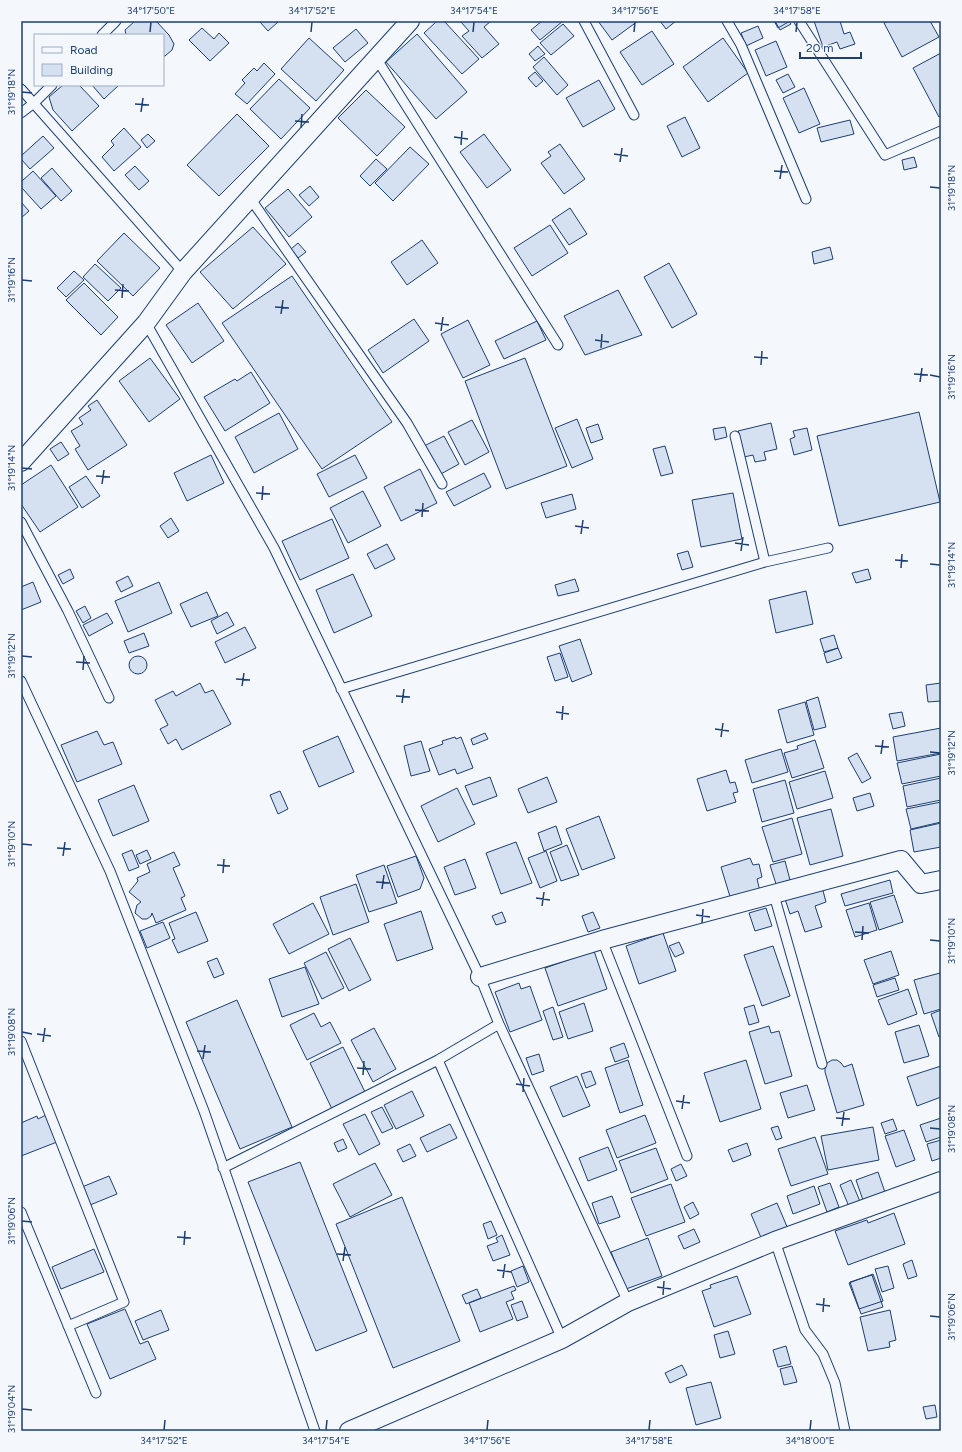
<svg xmlns="http://www.w3.org/2000/svg" width="962" height="1452" font-family="Figtree,sans-serif">
<style>
.building{fill:#d5e0f0;stroke:#1d3f73}
.lines{fill:none;stroke-linecap:round;stroke-linejoin:round}
.lane-casing{stroke:#1d3f73;stroke-width:11}
.street-casing{stroke:#1d3f73;stroke-width:20}
.lane{stroke:#f4f7fb;stroke-width:9}
.street{stroke:#f4f7fb;stroke-width:18}
.ticks{fill:none;stroke:#1d3f73;stroke-width:1.5}
.neatline{fill:none;stroke:#1d3f73;stroke-width:1.5}
.ticks-label{font-size:10px;text-anchor:middle;fill:#1d3f73}
</style>
<rect width="100%" height="100%" fill="#f4f7fb"/>
<path class="building" d="M135 21H156L169 35 174 44 172 50 165 56H163V35H126L125 30Z
M259 21H279L268 31Z
M437 21H444L479 59 462 74 424 33Z
M460 21H491L484 27 499 44 482 58 462 36 469 31Z
M542 21H563L540 40 531 30Z
M598 21H638L612 40Z
M660 21H676L666 29Z
M774 21H790L778 28Z
M775 21H789L791 24 780 30Z
M814 21H840L844 34 850 32 855 44 840 49 837 42 823 47Z
M888 21H930L939 37 902 57 884 23Z
M563 24 574 36 551 55 540 43Z
M758 26 763 38 746 46 741 33Z
M202 28 214 39 219 33 229 43 210 61 189 40Z
M356 29 368 43 345 62 333 48Z
M652 31 674 64 642 85 620 52Z
M417 34 467 92 436 119 386 62Z
M309 38 344 70 316 101 281 69Z
M723 38 748 73 708 102 683 67Z
M776 41 787 67 766 76 755 50Z
M538 46 545 54 535 61 529 54Z
M941 53V116L939 117 913 68Z
M544 57 568 85 557 95 533 67Z
M264 63 275 74 247 104 235 94 245 83 242 80 254 68 257 71Z
M535 72 543 81 536 87 528 78Z
M788 74 795 87 783 93 776 80Z
M279 79 310 108 281 139 250 109Z
M599 80 615 109 583 127 566 98Z
M63 85H79L99 106 72 131 53 110 49 97Z
M92 85H119L104 99Z
M804 88 820 124 799 133 783 98Z
M366 90 405 127 377 156 338 118Z
M237 114 269 146 219 196 187 165Z
M685 117 700 148 682 157 667 126Z
M850 120 854 134 821 142 817 128Z
M124 128 141 147 114 171 102 157 114 145 111 141Z
M148 134 155 141 147 148 141 140Z
M484 134 511 170 487 188 460 152Z
M43 136 54 148 30 169 21 159V156Z
M560 144 585 179 564 194 541 163 551 156 548 152Z
M410 147 429 164 393 201 375 183Z
M914 157 917 167 904 170 902 160Z
M376 159 387 169 370 186 360 176Z
M135 166 149 181 139 190 125 175Z
M52 168 72 191 61 201 41 178Z
M33 171 56 196 41 209 21 187V182Z
M310 186 319 197 309 206 299 195Z
M288 189 312 217 289 237 265 208Z
M21 202 29 211 21 218Z
M570 208 587 234 569 245 552 220Z
M550 225 568 253 532 276 514 248Z
M253 227 286 264 233 309 200 272Z
M124 233 160 268 133 296 97 261Z
M422 240 438 263 407 285 391 262Z
M298 243 306 252 298 258 291 249Z
M830 247 833 259 814 264 812 252Z
M669 263 697 314 672 328 644 277Z
M95 264 121 288 108 301 83 277Z
M74 271 84 280 66 297 57 288Z
M292 276 392 422 322 469 222 323Z
M84 283 118 317 101 335 66 300Z
M618 290 642 335 585 355 564 316Z
M198 303 224 341 192 363 166 325Z
M414 319 429 341 383 373 368 350Z
M468 320 490 365 463 378 441 334Z
M537 321 546 340 504 359 495 341Z
M150 358 180 399 149 422 119 381Z
M525 358 567 466 506 489 465 381Z
M251 372 270 403 225 431 204 397 235 379 237 381Z
M97 400 127 445 88 470 75 449 80 446 71 431 83 424 79 418 91 410 88 406Z
M919 412 940 502 839 526 817 436Z
M279 413 298 449 254 473 235 437Z
M577 419 593 459 572 468 555 428Z
M472 420 489 452 465 465 448 432Z
M771 423 777 449 764 452 766 460 755 462 753 455 744 457 738 431Z
M598 424 603 439 591 443 586 428Z
M725 427 727 437 715 440 713 429Z
M807 428 812 450 794 455 790 439 795 437 793 431Z
M444 436 459 464 439 475 424 446Z
M61 442 69 454 58 461 50 449Z
M665 446 673 473 661 476 653 449Z
M211 455 224 483 187 501 174 473Z
M355 455 367 478 329 497 317 474Z
M51 465 78 507 40 532 21 504V485Z
M420 469 437 503 401 521 384 487Z
M484 473 491 487 454 506 446 492Z
M86 476 100 496 82 508 69 487Z
M363 491 381 526 348 543 330 508Z
M733 493 742 539 701 547 692 500Z
M572 494 576 509 546 518 541 503Z
M171 518 179 531 168 538 160 526Z
M332 519 349 558 300 580 282 541Z
M387 544 395 559 375 569 367 554Z
M688 551 693 567 682 570 677 554Z
M70 569 74 578 63 584 58 575Z
M868 569 871 579 856 583 852 573Z
M353 574 372 616 334 633 316 590Z
M128 576 133 586 121 592 116 582Z
M575 579 579 591 558 596 555 585Z
M33 582 41 602 21 610V587Z
M159 582 172 613 128 632 115 601Z
M806 591 813 624 776 633 769 600Z
M207 592 218 616 191 627 180 604Z
M85 606 91 618 83 623 76 611Z
M227 612 234 625 217 634 211 621Z
M107 613 113 623 89 636 83 625Z
M245 627 256 648 225 663 215 642Z
M144 633 149 646 129 653 124 641Z
M834 635 838 648 824 652 820 639Z
M580 639 592 674 572 682 559 646Z
M838 648 842 658 827 663 824 653Z
M560 653 568 677 555 681 547 657Z
M129 665a9 9 0 1 1 18 0a9 9 0 1 1-18 0Z
M200 683 205 693 213 690 231 724 182 750 176 739 168 744 160 729 168 725 155 700 173 691 176 696Z
M941 683V701L928 702 926 685Z
M818 697 826 727 814 730 806 701Z
M805 702 814 735 787 743 778 710Z
M902 712 905 726 893 729 889 714Z
M941 728V753L897 761 893 737Z
M97 731 104 745 113 742 122 764 77 782 61 745Z
M485 733 488 739 473 745 471 739Z
M338 736 354 772 319 787 303 751Z
M455 737 456 739 461 737 473 768 457 774 455 769 439 775 429 749 443 744 442 741Z
M815 740 824 768 792 778 784 753 798 749 797 746Z
M421 741 430 771 411 776 404 746Z
M781 749 788 772 752 783 745 760Z
M857 753 871 778 862 783 848 758Z
M941 754V776L902 784 897 763Z
M726 770 730 783 735 782 738 792 733 793 736 802 707 811 697 779Z
M825 771 833 798 797 809 789 782Z
M490 777 497 796 473 805 465 786Z
M547 777 557 802 528 813 518 789Z
M941 778V800L907 807 903 786Z
M785 780 794 813 762 822 753 789Z
M134 785 149 821 113 836 98 800Z
M457 788 475 824 438 842 421 806Z
M280 791 288 809 278 814 270 795Z
M870 793 874 806 857 811 853 798Z
M941 802V822L911 829 906 809Z
M831 809 843 856 810 865 797 818Z
M599 816 615 858 582 870 566 829Z
M792 818 802 854 773 862 762 827Z
M941 823V847L914 852 910 830Z
M556 826 562 844 544 851 538 833Z
M516 842 532 883 501 894 486 853Z
M567 845 579 875 561 881 550 852Z
M132 850 139 867 129 871 122 854Z
M147 850 151 859 140 864 136 855Z
M546 851 557 881 540 888 528 858Z
M174 852 180 865 173 868 185 896 181 898 186 910 156 923 152 913 151 916 147 919H142L135 913 137 905 141 902 129 892 138 881 137 878 150 872 147 864Z
M416 856 424 878 420 889 398 897 387 866Z
M750 858 753 865 759 864 762 877 757 879 760 891 731 900 721 867Z
M465 859 476 888 455 895 444 867Z
M785 861 790 880 776 884 770 865Z
M384 865 397 903 369 912 356 875Z
M890 880 893 893 845 906 841 894Z
M356 884 369 922 333 935 320 897Z
M822 887 826 902 815 906 822 927 805 932 798 911 790 914 785 899Z
M894 895 903 922 879 930 870 902Z
M313 903 329 934 289 954 273 924Z
M869 903 877 930 855 937 846 910Z
M766 908 772 926 755 931 749 913Z
M421 911 433 949 397 961 384 924Z
M196 912 208 941 178 953 172 940 175 939 169 923Z
M502 912 506 922 496 925 492 916Z
M593 912 600 928 588 932 582 916Z
M163 922 170 938 147 948 140 931Z
M663 933 676 971 639 984 626 946Z
M350 938 371 980 349 991 328 949Z
M679 942 684 953 675 957 669 946Z
M773 946 790 996 762 1006 744 955Z
M594 951 607 989 558 1006 545 968Z
M891 951 899 975 873 984 864 960Z
M326 952 344 988 322 999 304 963Z
M217 958 224 974 214 978 207 962Z
M305 967 319 1004 282 1017 269 979Z
M940 973 941 978V1009L924 1014 914 980Z
M895 978 899 990 877 997 873 985Z
M519 983 521 989 530 986 542 1020 510 1032 495 992Z
M908 989 917 1014 888 1025 878 1000Z
M237 1000 292 1127 240 1149 186 1022Z
M584 1003 593 1031 568 1039 559 1012Z
M754 1005 759 1022 749 1025 744 1008Z
M553 1007 563 1037 553 1040 543 1011Z
M941 1010V1036L939 1037 931 1014Z
M314 1013 321 1027 330 1022 341 1043 307 1060 290 1025Z
M919 1025 929 1056 904 1063 895 1032Z
M769 1026 771 1033 779 1031 792 1076 765 1084 749 1032Z
M374 1028 396 1069 373 1082 351 1040Z
M624 1043 629 1057 615 1062 610 1048Z
M343 1047 365 1092 332 1109 310 1063Z
M539 1054 544 1071 532 1075 526 1058Z
M628 1060 643 1105 620 1113 605 1068Z
M746 1060 761 1109 720 1122 704 1073Z
M832 1060H837L841 1063 844 1067 852 1064 864 1105 837 1113 825 1072V1067L827 1063Z
M941 1066V1097L917 1106 907 1077Z
M591 1071 596 1084 586 1088 581 1074Z
M577 1076 590 1106 563 1117 550 1087Z
M807 1085 815 1110 788 1118 780 1093Z
M412 1091 424 1116 396 1129 384 1105Z
M382 1107 393 1128 382 1133 371 1112Z
M365 1114 380 1144 359 1155 343 1124Z
M46 1115 57 1142 21 1156V1123L37 1116 38 1119Z
M645 1115 656 1143 617 1158 606 1130Z
M941 1118V1137L926 1142 920 1125Z
M893 1119 897 1130 885 1134 881 1123Z
M450 1124 457 1138 427 1152 420 1138Z
M778 1126 782 1138 776 1140 771 1128Z
M873 1127 879 1160 828 1170 821 1136Z
M904 1130 915 1160 896 1167 885 1136Z
M815 1137 828 1174 791 1186 778 1149Z
M343 1139 347 1148 338 1152 334 1143Z
M941 1140V1158L932 1161 927 1144Z
M747 1143 751 1155 733 1162 728 1150Z
M410 1144 416 1156 403 1162 397 1150Z
M608 1147 617 1170 588 1181 579 1158Z
M656 1148 668 1179 631 1193 619 1161Z
M300 1162 367 1331 316 1351 248 1182Z
M375 1163 392 1195 350 1217 333 1184Z
M681 1164 687 1176 676 1181 671 1169Z
M878 1172 886 1195 864 1203 856 1180Z
M109 1176 117 1194 90 1205 82 1187Z
M851 1180 861 1204 850 1209 840 1185Z
M830 1183 839 1207 827 1212 818 1187Z
M671 1184 685 1222 646 1236 631 1198Z
M814 1186 820 1204 793 1214 787 1196Z
M612 1196 620 1217 599 1224 592 1203Z
M402 1197 460 1341 393 1368 336 1224Z
M693 1202 699 1214 690 1219 684 1207Z
M777 1203 788 1229 762 1240 751 1214Z
M894 1213 905 1244 848 1265 835 1231 867 1220 868 1223Z
M491 1221 497 1235 488 1239 483 1224Z
M694 1229 700 1242 684 1249 678 1236Z
M502 1235 510 1255 493 1261 487 1246 498 1242 496 1238Z
M648 1238 662 1276 626 1289 611 1252Z
M94 1249 104 1272 61 1289 52 1267Z
M912 1260 917 1276 908 1279 903 1264Z
M523 1266 529 1282 517 1287 511 1271Z
M888 1266 894 1288 882 1292 875 1269Z
M873 1274 883 1301 859 1309 849 1283Z
M872 1275 883 1307 861 1314 850 1282Z
M737 1276 751 1314 714 1327 702 1291 711 1288 710 1285Z
M514 1286 516 1290 511 1292 514 1299 506 1302 513 1319 480 1332 469 1303Z
M477 1289 481 1298 466 1304 462 1295Z
M522 1301 528 1317 517 1321 511 1305Z
M125 1309 140 1344 148 1341 156 1359 110 1379 87 1324Z
M161 1310 169 1330 143 1340 135 1321Z
M890 1310 896 1340 889 1342 890 1347 868 1351 860 1317Z
M728 1331 735 1354 720 1358 714 1335Z
M786 1346 791 1364 778 1367 773 1350Z
M682 1365 687 1375 670 1383 665 1373Z
M792 1366 797 1382 784 1385 780 1369Z
M711 1382 721 1418 696 1425 686 1388Z
M935 1405 937 1417 926 1419 923 1407Z"/>
<g class="lines">
<g class="lane-casing">
<path id="lane" d="M584 21 634 115
M727 21 741 45 806 199
M799 21 885 155 941 131
M102 35 116 21
M376 58 558 345
M21 89 183 272
M21 113 34 103 52 85
M250 198 407 423 442 484
M146 323 274 548 480 977 499 1024 628 1302
M735 436 765 562
M21 522 68 611 109 698
M21 681 110 871 204 1111 315 1431
M341 689 765 562 828 548
M774 895 822 1064
M602 940 687 1156
M21 1041 124 1302 68 1326
M438 1060 562 1339
M223 1168 438 1060 499 1024
M21 1212 96 1393
M775 1241 805 1330 823 1354 835 1383 845 1431"/>
</g>
<g class="street-casing">
<path id="street" d="M21 462 146 323 183 272 410 21
M480 977 602 940 901 860 921 884 941 880
M349 1431 562 1339 628 1302 775 1241 941 1181"/>
</g>
<use href="#lane" class="lane"/>
<use href="#street" class="street"/>
</g>
<path class="ticks" d="M150 32 151 22M311 32 312 22M473 32 474 22M634 32 635 22M796 32 797 22M22 92 32 93M135 104 149 105M141 112 143 98M295 121 309 122M301 128 302 114M454 137 468 139M461 145 462 131M614 154 628 156M620 162 622 148M774 171 788 172M780 179 782 165M930 187 940 188M22 280 32 281M115 290 129 291M122 298 123 284M275 307 289 308M281 314 283 300M435 323 449 325M441 331 443 317M595 340 609 342M601 348 602 334M754 357 768 358M761 365 762 351M914 374 928 375M930 375 940 377M920 382 922 368M22 468 32 469M96 476 110 477M102 484 104 470M256 493 270 494M262 500 263 486M415 510 429 511M422 517 423 503M575 526 589 528M581 534 583 520M735 543 749 545M741 551 743 537M895 560 908 561M930 564 940 565M901 568 902 554M22 656 32 657M76 662 90 663M83 670 84 656M236 679 250 680M242 686 244 673M396 696 410 697M402 703 404 689M556 712 569 714M562 720 563 706M715 729 729 731M721 737 723 723M875 746 889 747M930 752 940 753M881 754 883 740M22 844 32 845M57 848 71 849M63 856 65 842M217 865 230 866M223 873 224 859M376 882 390 883M382 889 384 875M536 898 550 900M542 906 544 892M696 915 710 917M702 923 703 909M855 932 869 933M862 940 863 926M930 940 940 941M22 1032 32 1034M37 1034 51 1036M43 1042 45 1028M197 1051 211 1052M203 1059 205 1045M357 1068 371 1069M363 1075 364 1061M516 1084 530 1086M523 1092 524 1078M676 1101 690 1103M682 1109 684 1095M836 1118 850 1119M842 1126 844 1112M930 1128 940 1129M22 1221 32 1222M177 1237 191 1238M184 1245 185 1231M337 1254 351 1255M343 1261 345 1247M497 1270 511 1272M503 1278 505 1264M657 1287 671 1289M663 1295 664 1281M816 1304 830 1306M823 1312 824 1298M930 1316 940 1317M22 1409 32 1410M164 1430 165 1420M326 1430 327 1420M487 1430 488 1420M649 1430 650 1420M810 1430 811 1420"/>
<rect width="962" height="1452" fill="none" stroke="#f4f7fb" stroke-width="44"/>
<rect x="34" y="34" width="130" height="52" fill="#f4f7fb" stroke="#9eadc5"/>
<rect x="42" y="47" width="20" height="6" fill="#f4f7fb" stroke="#9eadc5"/>
<text x="70" y="54" font-size="12" fill="#1d3f73">Road</text>
<rect x="42" y="64" width="20" height="12" fill="#d5e0f0" stroke="#9eadc5"/>
<text x="70" y="74" font-size="12" fill="#1d3f73">Building</text>
<path d="M800 52v6h61v-6" fill="none" stroke="#1d3f73" stroke-width="2"/>
<text x="806" y="52" font-size="12" fill="#1d3f73" stroke="#f4f7fb" stroke-width="3" paint-order="stroke">20 m</text>
<rect x="22" y="22" width="918" height="1408" class="neatline"/>
<g class="ticks-label">
<text x="151" y="14">34°17'50"E</text>
<text x="312" y="14">34°17'52"E</text>
<text x="474" y="14">34°17'54"E</text>
<text x="635" y="14">34°17'56"E</text>
<text x="797" y="14">34°17'58"E</text>
<text transform="translate(11 92) rotate(-90)" y="4">31°19'18"N</text>
<text transform="translate(951 188) rotate(-90)" y="4">31°19'18"N</text>
<text transform="translate(11 280) rotate(-90)" y="4">31°19'16"N</text>
<text transform="translate(951 377) rotate(-90)" y="4">31°19'16"N</text>
<text transform="translate(11 468) rotate(-90)" y="4">31°19'14"N</text>
<text transform="translate(951 565) rotate(-90)" y="4">31°19'14"N</text>
<text transform="translate(11 656) rotate(-90)" y="4">31°19'12"N</text>
<text transform="translate(951 753) rotate(-90)" y="4">31°19'12"N</text>
<text transform="translate(11 844) rotate(-90)" y="4">31°19'10"N</text>
<text transform="translate(951 941) rotate(-90)" y="4">31°19'10"N</text>
<text transform="translate(11 1032) rotate(-90)" y="4">31°19'08"N</text>
<text transform="translate(951 1129) rotate(-90)" y="4">31°19'08"N</text>
<text transform="translate(11 1221) rotate(-90)" y="4">31°19'06"N</text>
<text transform="translate(951 1317) rotate(-90)" y="4">31°19'06"N</text>
<text transform="translate(11 1409) rotate(-90)" y="4">31°19'04"N</text>
<text x="164" y="1444">34°17'52"E</text>
<text x="326" y="1444">34°17'54"E</text>
<text x="487" y="1444">34°17'56"E</text>
<text x="649" y="1444">34°17'58"E</text>
<text x="810" y="1444">34°18'00"E</text>
</g>
</svg>
